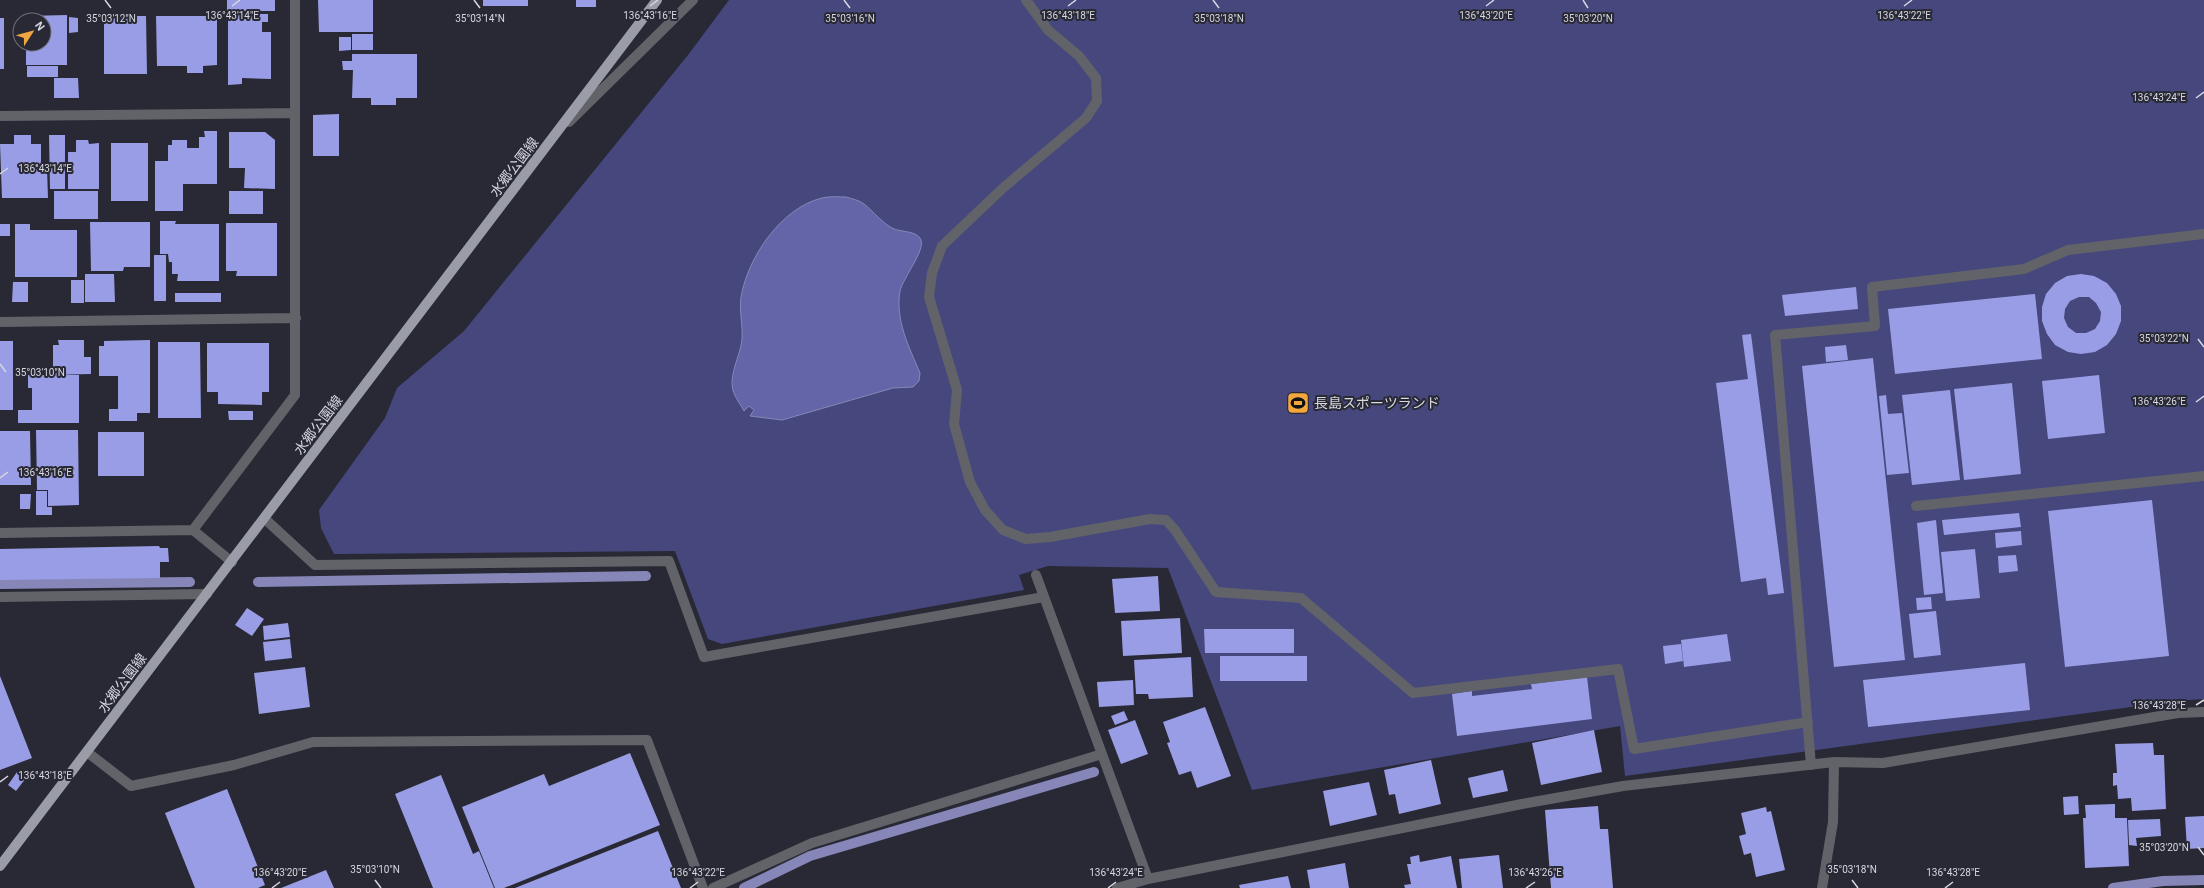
<svg xmlns="http://www.w3.org/2000/svg" width="2204" height="888" font-family="Roboto,'Noto Sans JP',sans-serif">
<style>
.green{fill:#46477d}
.water{fill:#6365a8;stroke:#8687b8}
.lines{fill:none;stroke-linecap:round;stroke-linejoin:round}
.stream{stroke:#8687b8;stroke-width:10}
.building{fill:#999de5;fill-rule:evenodd}
.service{stroke:#626369;stroke-width:10}
.minor{stroke:#626369;stroke-width:10}
.primary{stroke:#9a9ca7;stroke-width:10}
.ticks{fill:none;stroke:#d6d7df;stroke-width:1.5}
.labels{text-anchor:middle;stroke-width:4;stroke-linejoin:round;paint-order:stroke}
.street-label{font-size:14px;fill:#d6d7df;stroke:#282934}
.poi-label{font-size:14px;fill:#d6d7df;stroke:#282934;text-anchor:start}
.ticks-label{font-size:10px;text-anchor:middle;fill:#d6d7df;stroke:#282934;stroke-width:4;stroke-linejoin:round;paint-order:stroke}
</style>
<rect width="100%" height="100%" fill="#282934"/>
<path class="green" d="M729 0H2204V699L2175 701 1625 776 1620 726 1252 790 1168 568 1048 566 1019 575 1024 590 722 644 708 639 675 551 334 554 321 528 319 510 385 418 397 388 464 331 688 55Z"/>
<path class="water" d="M846 197C852 199 859 200 864 204 873 211 883 224 894 229 902 232 918 231 921 240 925 251 903 278 900 291 895 320 909 347 920 373L919 381 913 387 893 388 782 420 750 416 754 410 749 406 744 411C741 405 736 399 734 393 727 377 741 355 742 339 743 325 739 311 741 297 748 257 781 208 822 198 829 196 839 197 846 197Z"/>
<g class="lines">
<path class="stream" d="M258 582 646 576
M0 584 190 582
M744 888 810 856 1094 772
M2113 888 2163 881 2204 880"/>
</g>
<path class="building" d="M227 0H275V11H227Z
M318 0H373V32H319Z
M483 0H528V6H483Z
M576 0H596V7H576Z
M228 14H268V22H262V32H271V79L242 78V84L228 85Z
M67 15V65H26V44H44V20H26V16Z
M104 16H146L147 74H104Z
M156 16H217V65L203 66V73H187V66H157Z
M69 17 78 18V32L69 33Z
M0 18H4V69H0Z
M352 34H373V50H352Z
M339 37H351V50L339 51Z
M352 54H417V98H396V105H371V98H352L353 70H343L342 61H352Z
M27 66H58V77H27Z
M54 78H78L79 98H54Z
M339 114V156H313V115Z
M204 131H217V184H183V211H155V161H168V145H172V140H187V148H199V137H205Z
M229 132H265L275 140V189L244 188 245 168H229Z
M14 135H31V144H41V168H47L48 198H2L0 144H14Z
M49 135H65V189H50Z
M76 140H88L89 144 99 143V189H68V152H76Z
M111 143H148V201H111Z
M54 191H98V219H54Z
M229 191H263V214H229Z
M160 221H176L175 224H219V281H177L178 274H172V262H169L168 254H160Z
M90 222H150V267H124L123 271H91Z
M226 223H277V276H236L237 271H226Z
M0 224H10V236H0Z
M15 224H30V230H77V277H15Z
M154 255H166V301H154Z
M85 274H114L115 302H85Z
M2081 274 2094 276 2107 283 2116 294 2121 306V321L2116 334 2107 345 2095 352 2081 354 2068 352 2055 345 2047 334 2042 321V307L2046 294 2055 283 2067 276ZM2079 297H2089L2096 303 2101 312 2100 321 2095 329 2086 333H2076L2068 327 2064 318 2065 309 2070 301Z
M71 280H84V303H71Z
M13 282H28V302H12Z
M1856 287 1858 309 1785 316 1782 295Z
M175 293H221V302H175Z
M2035 294 2042 359 1895 374 1888 309Z
M1751 334 1784 593 1768 595 1766 578 1741 582 1716 383 1748 379 1742 335Z
M58 340H84V357H91V374L53 375V345H59Z
M150 340V413H137V421H109V409H118V376H99V346H104V341Z
M0 341H13V410H0Z
M158 342H200L201 418H158Z
M207 343H269V392H262V405L218 404V392H207Z
M1846 345 1848 360 1826 362 1825 347Z
M1873 358 1905 660 1834 667 1802 366Z
M28 375H79V423H18V410H32V388H28Z
M2099 375 2105 433 2048 439 2042 381Z
M2012 383 2021 474 1964 480 1954 389Z
M1950 390 1960 480 1912 485 1902 395Z
M1886 395 1888 414 1902 413 1909 473 1887 475 1879 396Z
M228 411H253V420H229Z
M36 430H78L79 505 48 506V490H37Z
M0 431H30L31 485H0Z
M98 432H144V476H98Z
M36 491H47V507H52V515H36Z
M20 494H31L30 509H20Z
M2152 500 2169 656 2065 667 2048 511Z
M2019 513 2021 527 1944 535 1942 520Z
M1936 520 1943 593 1924 595 1917 523Z
M2021 531 2022 545 1996 548 1995 533Z
M159 546 160 548H168L169 562H160V578L0 580V549Z
M1975 549 1980 598 1946 601 1941 552Z
M2016 555 2018 571 1999 573 1998 556Z
M1158 576 1160 611 1115 613 1112 579Z
M1931 597 1932 609 1917 610 1916 598Z
M247 608 264 619 252 636 235 625Z
M1936 611 1941 655 1914 658 1909 614Z
M1180 618 1182 653 1123 656 1121 621Z
M288 623 290 637 264 640 263 626Z
M1204 629H1294V653H1205Z
M1727 634 1731 661 1684 667 1681 640Z
M290 639 292 658 265 661 263 642Z
M1681 644 1683 661 1665 664 1663 646Z
M1220 656H1307V681H1220Z
M1191 657 1193 697 1149 699 1148 694H1136L1134 660Z
M2025 663 2030 710 1868 727 1863 680Z
M305 667 310 707 259 714 254 673Z
M0 676 32 758 0 770Z
M1587 677 1592 719 1457 736 1452 694 1472 691V696L1532 689 1531 684Z
M1133 680 1134 705 1099 707 1097 682Z
M1205 707 1231 776 1197 788 1191 771 1179 775 1167 743 1170 742 1163 722Z
M1124 711 1128 720 1115 725 1111 716Z
M1135 720 1148 754 1121 764 1108 730Z
M1594 730 1602 772 1541 785 1532 743Z
M2153 743 2154 755H2164L2166 809 2132 811 2131 798 2118 799 2117 785 2113 786V773H2117L2115 744Z
M630 753 660 825 504 888H495L462 807 544 774 549 786Z
M1431 760 1441 804 1399 814 1395 794 1389 795 1384 770Z
M1503 770 1508 791 1473 798 1468 778Z
M17 772 26 778 16 791 8 785Z
M441 775 473 854 479 851 494 888H433L395 794Z
M1369 782 1377 815 1330 826 1323 791Z
M227 789 265 885 258 888H195L165 813Z
M2078 796 2079 814 2064 815 2063 797Z
M2115 804V818H2127L2129 866 2085 868 2083 818H2086L2085 805Z
M1598 806 1600 829H1608L1613 888H1551L1545 810Z
M1766 807 1767 812 1771 811 1785 870 1756 877 1751 853 1744 855 1739 836 1746 834 1741 813Z
M2204 816V848L2187 849 2185 817Z
M2160 819 2161 836 2136 838 2137 846 2129 845 2128 820Z
M658 831 681 888H515Z
M1419 855 1420 862 1451 856 1457 888H1405L1404 885 1411 884 1407 864H1411L1410 857Z
M1499 855 1503 888H1462L1459 859Z
M1345 863 1349 888H1310L1307 870Z
M326 870 334 888H281Z
M1288 876 1291 888H1240L1239 885Z"/>
<g class="lines">
<path class="service" d="M1026 0 1048 30 1079 56 1096 78 1097 101 1086 118 1003 188 942 246 932 273 929 297 957 390 954 424 970 482 985 510 1003 530 1026 539 1050 537 1150 519 1166 520 1175 530 1216 592 1301 598 1413 693 1618 669 1634 749 1808 722
M1916 506 2204 476
M1811 765 1775 335 1875 326 1872 287 2024 269 2068 250 2204 234"/>
<path class="minor" d="M0 116 294 113
M569 122 693 0
M0 322 296 318
M265 519 315 565 669 561 704 657 1044 597
M193 530 295 395V0
M0 533 193 530 232 562
M1036 575 1148 879
M0 597 207 594
M87 752 131 786 234 765 313 742 647 740 703 888
M713 888 812 843 1102 754
M1117 888 1148 879 1522 804 1623 786 1834 762 1883 763 2178 713 2204 712
M1822 888 1833 822 1834 762"/>
<path class="primary" d="M0 866 657 0"/>
</g>
<path class="ticks" d="M105 0 111 8M474 0 480 8M844 0 850 8M1213 0 1219 8M1583 0 1588 8M232 6 240 0M650 6 658 0M1068 6 1076 0M1486 6 1494 0M1904 6 1912 0M2196 98 2204 92M0 174 8 168M2198 339 2204 347M0 364 6 372M2196 402 2204 396M0 478 8 472M2196 705 2204 700M0 782 8 776M2198 847 2204 855M375 880 381 888M1852 880 1858 888M272 888 280 882M690 888 698 882M1108 888 1116 882M1526 888 1535 882M1945 888 1953 882"/>
<defs>
<g id="stadium-square" transform="scale(1.15)"><rect x="-9" y="-9" width="18" height="18" rx="4" fill="#f1a63f" stroke="#282934"/><path d="M0-5a6.5 5 0 1 0 0 10a6.5 5 0 1 0 0-10ZM-3.5-1.8h7v3.6h-7Z" fill="#111"/></g>
</defs>
<g fill-rule="evenodd">
<use href="#stadium-square" x="1298" y="403"/>
</g>
<g class="labels">
<g class="street-label">
<text transform="translate(514 167) rotate(-53)" y="5">水郷公園線</text>
<text transform="translate(318 425) rotate(-53)" y="5">水郷公園線</text>
<text transform="translate(122 683) rotate(-53)" y="5">水郷公園線</text>
</g>
<g class="poi-label">
<text x="1314" y="408">長島スポーツランド</text>
</g>
</g>
<g class="ticks-label">
<text x="1904" y="19">136°43'22"E</text>
<text x="232" y="19">136°43'14"E</text>
<text x="1068" y="19">136°43'18"E</text>
<text x="1486" y="19">136°43'20"E</text>
<text x="650" y="19">136°43'16"E</text>
<text x="111" y="22">35°03'12"N</text>
<text x="480" y="22">35°03'14"N</text>
<text x="850" y="22">35°03'16"N</text>
<text x="1219" y="22">35°03'18"N</text>
<text x="1588" y="22">35°03'20"N</text>
<text x="2159" y="101">136°43'24"E</text>
<text x="45" y="172">136°43'14"E</text>
<text x="2164" y="342">35°03'22"N</text>
<text x="40" y="376">35°03'10"N</text>
<text x="2159" y="405">136°43'26"E</text>
<text x="45" y="476">136°43'16"E</text>
<text x="2159" y="709">136°43'28"E</text>
<text x="45" y="779">136°43'18"E</text>
<text x="2164" y="851">35°03'20"N</text>
<text x="375" y="873">35°03'10"N</text>
<text x="1852" y="873">35°03'18"N</text>
<text x="280" y="876">136°43'20"E</text>
<text x="698" y="876">136°43'22"E</text>
<text x="1116" y="876">136°43'24"E</text>
<text x="1535" y="876">136°43'26"E</text>
<text x="1953" y="876">136°43'28"E</text>
</g>
<g transform="translate(32 32) rotate(54)"><circle r="19" fill="#282934" stroke="#6e6f78"/>
<path d="M0-3L7 15L0 10L-7 15Z" fill="#f1a63f"/>
<text y="-6" font-size="11" font-weight="bold" text-anchor="middle" fill="#d6d7df">N</text>
</g>
</svg>
